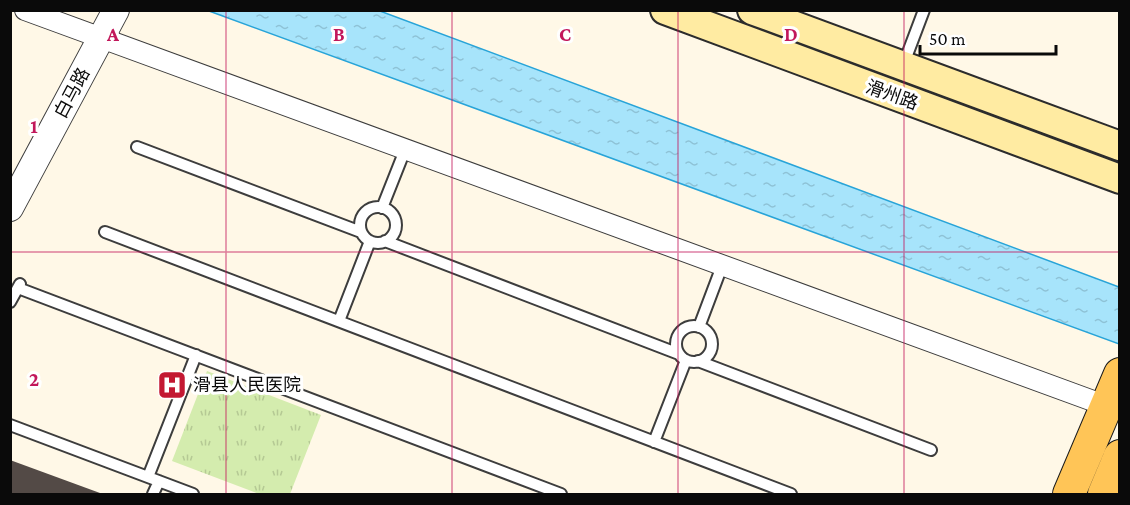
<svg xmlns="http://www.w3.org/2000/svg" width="1130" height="505" font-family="'Crimson Pro','Noto Sans SC',serif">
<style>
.grass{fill:url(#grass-tufts)}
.water{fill:url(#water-ripples);stroke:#28a4d8;stroke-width:1.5}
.building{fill:#534a46}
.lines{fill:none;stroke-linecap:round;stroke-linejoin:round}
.service-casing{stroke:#3d3d3d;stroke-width:14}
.minor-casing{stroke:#3d3d3d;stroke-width:22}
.tertiary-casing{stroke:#3d3d3d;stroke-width:28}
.secondary-casing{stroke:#2c2c2c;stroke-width:32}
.primary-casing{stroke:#1b1b1b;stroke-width:34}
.service{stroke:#fff;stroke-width:10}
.minor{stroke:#fff;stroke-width:20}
.tertiary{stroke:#fff;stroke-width:26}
.secondary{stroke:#ffeba2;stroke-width:28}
.primary{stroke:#ffc557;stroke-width:32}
.grid{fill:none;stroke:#c2185b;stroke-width:1.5;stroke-opacity:0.55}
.labels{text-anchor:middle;stroke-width:6;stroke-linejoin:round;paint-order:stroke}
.street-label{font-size:18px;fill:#0a0a0a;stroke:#fff}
.poi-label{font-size:18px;fill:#0a0a0a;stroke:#fff;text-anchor:start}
.grid-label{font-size:20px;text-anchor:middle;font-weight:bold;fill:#c2185b;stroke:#fff;stroke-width:6;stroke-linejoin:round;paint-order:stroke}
</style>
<defs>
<pattern id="grass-tufts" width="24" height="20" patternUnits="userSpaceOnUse" patternTransform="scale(1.5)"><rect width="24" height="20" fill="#d4ecae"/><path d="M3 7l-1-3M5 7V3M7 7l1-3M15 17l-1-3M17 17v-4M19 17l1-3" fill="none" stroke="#b5c994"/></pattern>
<pattern id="water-ripples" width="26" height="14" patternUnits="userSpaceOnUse" patternTransform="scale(1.5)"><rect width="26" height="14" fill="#a7e4fb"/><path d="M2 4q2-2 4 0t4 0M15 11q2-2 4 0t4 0" fill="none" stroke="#8ec2d6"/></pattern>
</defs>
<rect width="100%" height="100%" fill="#fff8e7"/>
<path class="grass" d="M207 371 321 415 290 494H259L172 461Z"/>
<path class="water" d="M209 11H380L1119 287V344Z"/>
<path class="building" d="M10 460 100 493V495H10Z"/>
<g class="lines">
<g class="service-casing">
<path id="service" d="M904 63 924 10
M137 147 361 232
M360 225a18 18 0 1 1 36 0a18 18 0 1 1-36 0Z
M382 208 405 150
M105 232 791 494
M385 241 679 354
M18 288 561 494
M10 302 20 284
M339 321 370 241
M676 344a18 18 0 1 1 36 0a18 18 0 1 1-36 0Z
M699 327 722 266
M698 361 931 450
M10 425 193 494
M654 442 686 360
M148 477 196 355
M153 494 159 481"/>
</g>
<g class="minor-casing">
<path id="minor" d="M25 10 1115 409"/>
</g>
<g class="tertiary-casing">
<path id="tertiary" d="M10 208 116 10"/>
</g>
<g class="secondary-casing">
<path id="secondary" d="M665 10 1120 179
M752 10 1120 146"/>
</g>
<g class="primary-casing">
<path id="primary" d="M1069 494 1120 374
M1104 494 1120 456"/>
</g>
<use href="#service" class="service"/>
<use href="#minor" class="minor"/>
<use href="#tertiary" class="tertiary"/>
<use href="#secondary" class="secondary"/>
<use href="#primary" class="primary"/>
</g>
<path class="grid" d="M226 10V494M452 10V494M678 10V494M904 10V494M10 252H1120"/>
<defs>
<g id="hospital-square" transform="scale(1.5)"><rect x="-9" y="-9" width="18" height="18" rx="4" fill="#c31832" stroke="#fff"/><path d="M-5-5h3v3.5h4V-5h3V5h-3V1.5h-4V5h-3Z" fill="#fff"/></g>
</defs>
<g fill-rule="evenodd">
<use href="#hospital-square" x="172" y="385"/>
</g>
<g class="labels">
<g class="street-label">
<text transform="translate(72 93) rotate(-62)" y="6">白马路</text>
<text transform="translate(892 95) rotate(20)" y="6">滑州路</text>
</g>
<g class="poi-label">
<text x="193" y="391">滑县人民医院</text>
</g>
</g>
<g class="grid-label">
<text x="113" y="41">A</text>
<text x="339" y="41">B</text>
<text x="565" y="41">C</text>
<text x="791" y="41">D</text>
<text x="34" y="133">1</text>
<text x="34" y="386">2</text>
</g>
<rect width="1130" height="505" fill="none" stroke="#0a0a0a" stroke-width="24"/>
<path d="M920 45v9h136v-9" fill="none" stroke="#0a0a0a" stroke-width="3"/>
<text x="929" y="45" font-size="18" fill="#0a0a0a" stroke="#ffffff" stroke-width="4.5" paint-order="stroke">50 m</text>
</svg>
